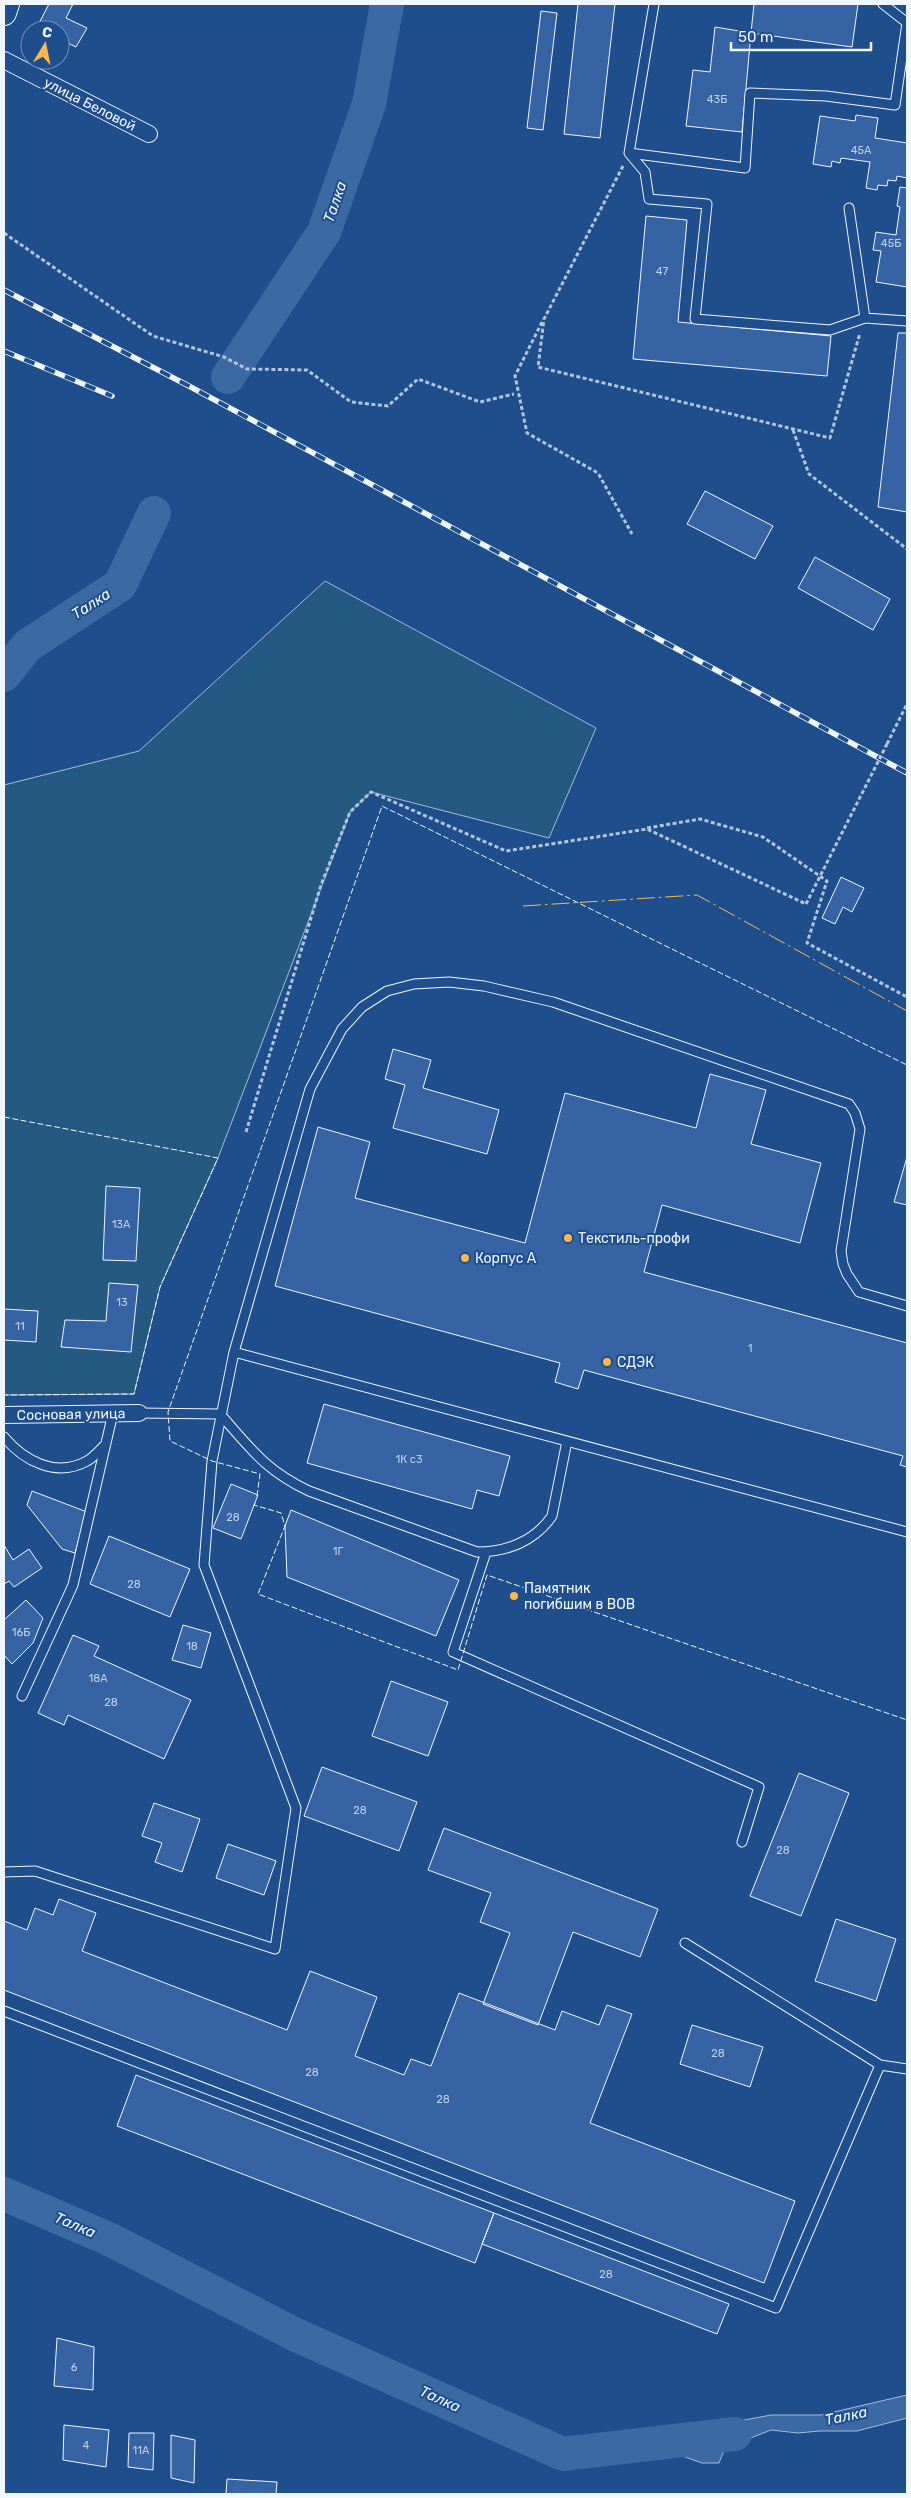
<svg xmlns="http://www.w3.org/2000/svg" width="911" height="2498" font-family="Rubik,sans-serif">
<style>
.green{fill:#245a82;stroke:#a8bbd7}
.water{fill:#3b69a3;stroke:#a8bbd7}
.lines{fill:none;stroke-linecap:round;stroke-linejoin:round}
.river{stroke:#3b69a3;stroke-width:34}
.building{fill:#3563a3;stroke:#f2f6ff}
.service-casing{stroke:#f2f6ff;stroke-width:11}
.minor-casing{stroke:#f2f6ff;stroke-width:18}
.secondary-casing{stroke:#f2f6ff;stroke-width:26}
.path{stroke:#b3c4dc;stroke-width:3;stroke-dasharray:4 2.5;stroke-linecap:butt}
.service{stroke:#1f4e8c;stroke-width:9}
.minor{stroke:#1f4e8c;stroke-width:16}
.secondary{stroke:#1f4e8c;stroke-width:24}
.rail-casing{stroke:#f2f6ff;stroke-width:5.5}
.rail{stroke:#1f4e8c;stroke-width:4;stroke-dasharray:11;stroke-linecap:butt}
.path-bridge{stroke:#b3c4dc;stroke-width:3;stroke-dasharray:4 2.5;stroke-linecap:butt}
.fence{stroke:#f2f6ff;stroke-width:1;stroke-dasharray:6 2.5;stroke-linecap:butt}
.power{stroke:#ffb74d;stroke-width:1;stroke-dasharray:18 4 2.5 4;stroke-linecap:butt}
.poi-dot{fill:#ffb74d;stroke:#1f4e8c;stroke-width:2}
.labels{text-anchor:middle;stroke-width:4;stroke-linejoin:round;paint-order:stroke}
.number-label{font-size:11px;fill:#c3d1e8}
.street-label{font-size:14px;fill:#f2f6ff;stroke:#1f4e8c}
.poi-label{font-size:14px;fill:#f2f6ff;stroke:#1f4e8c;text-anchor:start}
.water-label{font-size:15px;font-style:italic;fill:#f2f6ff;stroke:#1f4e8c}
</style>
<rect width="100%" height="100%" fill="#1f4e8c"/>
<path class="green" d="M325 581 596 728 549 838 371 792 350 812 218 1158 160 1287 134 1394 4 1395V785L139 751Z"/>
<path class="water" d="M907 2395V2418L857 2431H820L798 2433 771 2430 725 2448 719 2463H702L669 2451 713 2426 771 2415H821Z"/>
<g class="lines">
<path class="river" d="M228 377 324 232 369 104 387 4
M4 675 27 646 120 585 154 513
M4 2194 111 2240 294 2334 563 2454 735 2434"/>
</g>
<path class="building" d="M49 4H73L66 18 87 28 76 47 60 39V30H43L37 27Z
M578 4H615L600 138 564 134Z
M754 4H858L852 47 751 33Z
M541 11 557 13 543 130 527 128Z
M715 27 751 33 742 132 686 126 693 70 710 72Z
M856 115 878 118 875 138 907 143V178L897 176 896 181 888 180 887 186 878 185 877 190 866 188 870 162 841 158 840 163 832 161 831 167 813 164 820 116 855 121Z
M900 187 907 188V287L876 282 881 251 873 250 876 232 896 235 900 207 897 206Z
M646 216 687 220 678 322 831 336 827 376 633 359Z
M898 333H907V512L878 507Z
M705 491 773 526 755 559 687 524Z
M815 557 890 599 873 630 798 588Z
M841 877 864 888 852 912 843 907 835 924 822 918Z
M393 1049 431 1060 423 1088 499 1110 487 1154 393 1128 405 1085 385 1079Z
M710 1074 766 1090 751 1144 821 1163 800 1243 662 1205 644 1272 907 1343V1467L900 1465 903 1456 584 1370 578 1389 568 1386 555 1382 560 1363 275 1286 318 1127 370 1142 355 1198 525 1243 565 1093 696 1128Z
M907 1157V1205L894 1202Z
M106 1186 140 1188 136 1261 103 1260Z
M109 1283 138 1285 131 1352 61 1347 65 1320 106 1321Z
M4 1309 38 1311 36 1342 4 1340Z
M324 1404 510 1456 499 1496 477 1490 472 1509 307 1463Z
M231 1484 258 1495 241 1539 213 1528Z
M32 1491 87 1512 75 1553 62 1549 27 1505Z
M291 1510 459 1580 436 1636 287 1577 285 1526Z
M109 1536 190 1569 170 1617 90 1584Z
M4 1545 13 1560 29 1549 42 1568 14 1587 9 1581 4 1584Z
M26 1600 43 1618 33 1643 12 1664 4 1655V1620Z
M183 1625 211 1633 201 1668 172 1660Z
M73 1635 99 1646 94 1656 191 1700 164 1759 68 1715 64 1725 38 1713Z
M391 1681 448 1702 428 1756 372 1736Z
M322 1767 417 1802 399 1851 304 1816Z
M799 1773 849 1793 801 1916 750 1896Z
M154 1803 200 1819 182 1872 155 1862 162 1843 142 1836Z
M444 1828 658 1909 640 1957 573 1932 538 2025 483 2004 510 1933 480 1922 491 1893 428 1870Z
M228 1844 276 1861 264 1895 216 1878Z
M59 1899 96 1913 82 1951 287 2030 310 1971 377 1997 355 2056 404 2075 411 2059 431 2066 459 1993 555 2030 562 2011 599 2025 607 2005 632 2014 590 2123 795 2201 764 2283 4 1990V1921L27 1930 35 1908 53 1915Z
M836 1919 896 1939 876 2001 815 1981Z
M692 2025 763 2047 750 2087 680 2064Z
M136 2075 494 2213 475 2263 117 2126Z
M494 2213 729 2304 717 2334 482 2244Z
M57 2338 94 2347 93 2390 54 2386Z
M64 2425 109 2430 106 2467 63 2460Z
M129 2433H154L153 2470 128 2467Z
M171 2435 195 2440 194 2483 171 2478Z
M227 2479 277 2482 276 2494H226Z"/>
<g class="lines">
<g class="service-casing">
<path id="service" d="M654 4 629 153 645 172 649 199 707 204 695 319 830 330 865 318 907 321
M883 4 906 22
M629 153 745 168 750 93 826 96 895 105 907 23
M849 208 865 318
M234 1352 907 1532
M139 1413 220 1414C251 1449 265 1470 309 1491L477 1552C507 1552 535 1541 552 1516L567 1441
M4 1437C24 1461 56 1478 87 1461 93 1458 99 1451 105 1445
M486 1552 453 1652 759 1787 742 1842
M22 1696 73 1585 113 1413
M4 1872 35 1871 275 1949 296 1808 204 1565 212 1461 234 1352 310 1089 342 1029 362 1007 387 991 414 984 449 982 484 986 553 1002 849 1104 855 1113 860 1129 841 1251 843 1264 847 1274 859 1292 907 1306
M685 1943 880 2065 907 2069
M4 2011 776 2308 880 2065"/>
</g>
<g class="minor-casing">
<path id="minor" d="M4 60 149 134
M4 1415 139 1413"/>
</g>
<g class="secondary-casing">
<path id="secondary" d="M4 13 7 4"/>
</g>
<path class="path" d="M623 166 544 319 538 367 830 438 860 333
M4 233 153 336 224 357 247 369 307 370 351 402 388 406 418 379 480 402 514 394
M542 322 515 376 527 433 598 473 632 534
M793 430 809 474 907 549
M887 744 907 704
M647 828 700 819 763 837 827 881 807 943 907 997
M246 1132 321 885 350 812 371 792 506 851 647 829 806 904"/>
<use href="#service" class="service"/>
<use href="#minor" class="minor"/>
<use href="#secondary" class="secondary"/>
<g class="rail-casing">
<path id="rail" d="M4 290 187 385 907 773
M4 351 112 396"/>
</g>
<use href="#rail" class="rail"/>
<path class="path-bridge" d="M806 904 887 744"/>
<path class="fence" d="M4 1117 218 1158 160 1287 134 1394 4 1395
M257 1496 260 1474 212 1461 170 1441 168 1412 382 806 907 1065
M255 1503 254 1505 281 1513 285 1526 258 1594 458 1670 487 1575 907 1720"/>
<path class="power" d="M523 906 697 895 907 1011"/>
</g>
<g class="poi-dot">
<circle cx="568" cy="1238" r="5"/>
<circle cx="465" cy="1258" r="5"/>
<circle cx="607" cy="1362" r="5"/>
<circle cx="514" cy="1596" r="5"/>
</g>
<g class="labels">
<g class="number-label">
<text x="717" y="103">43Б</text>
<text x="861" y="154">45А</text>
<text x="891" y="247">45Б</text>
<text x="662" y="275">47</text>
<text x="121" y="1228">13А</text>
<text x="122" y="1306">13</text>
<text x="20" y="1330">11</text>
<text x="750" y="1352">1</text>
<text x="409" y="1463">1К с3</text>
<text x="233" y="1521">28</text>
<text x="338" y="1555">1Г</text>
<text x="134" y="1588">28</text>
<text x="21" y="1636">16Б</text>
<text x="192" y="1650">18</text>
<text x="98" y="1682">18А</text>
<text x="111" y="1706">28</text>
<text x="360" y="1814">28</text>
<text x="783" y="1854">28</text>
<text x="718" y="2057">28</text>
<text x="312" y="2076">28</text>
<text x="443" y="2103">28</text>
<text x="606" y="2278">28</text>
<text x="74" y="2371">6</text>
<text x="86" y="2449">4</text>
<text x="141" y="2454">11А</text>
</g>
<g class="street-label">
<text transform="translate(90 104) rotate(27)" y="5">улица Беловой</text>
<text transform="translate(71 1414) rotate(-1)" y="5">Сосновая улица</text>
</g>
<g class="poi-label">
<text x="578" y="1243">Текстиль-профи</text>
<text x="475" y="1263">Корпус А</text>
<text x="617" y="1367">СДЭК</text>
<text x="524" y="1593">Памятник<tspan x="524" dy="16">погибшим в ВОВ</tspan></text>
</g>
<g class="water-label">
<text transform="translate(335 202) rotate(-71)" y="5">Талка</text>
<text transform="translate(91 604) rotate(-33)" y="5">Талка</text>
<text transform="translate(75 2225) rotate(23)" y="5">Талка</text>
<text transform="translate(440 2399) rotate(24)" y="5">Талка</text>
<text transform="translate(846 2416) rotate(-12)" y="5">Талка</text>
</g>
</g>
<rect width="911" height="2498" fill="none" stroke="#f2f6ff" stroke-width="10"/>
<g transform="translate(45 45) rotate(10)"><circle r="24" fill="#1f4e8c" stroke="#7391ba"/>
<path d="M0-4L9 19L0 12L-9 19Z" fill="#ffb74d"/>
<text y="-8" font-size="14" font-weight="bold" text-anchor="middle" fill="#f2f6ff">С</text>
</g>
<path d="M731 42v8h140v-8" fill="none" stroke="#f2f6ff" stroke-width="2.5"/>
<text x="738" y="42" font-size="15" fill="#f2f6ff" stroke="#1f4e8c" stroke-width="4" paint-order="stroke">50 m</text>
</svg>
